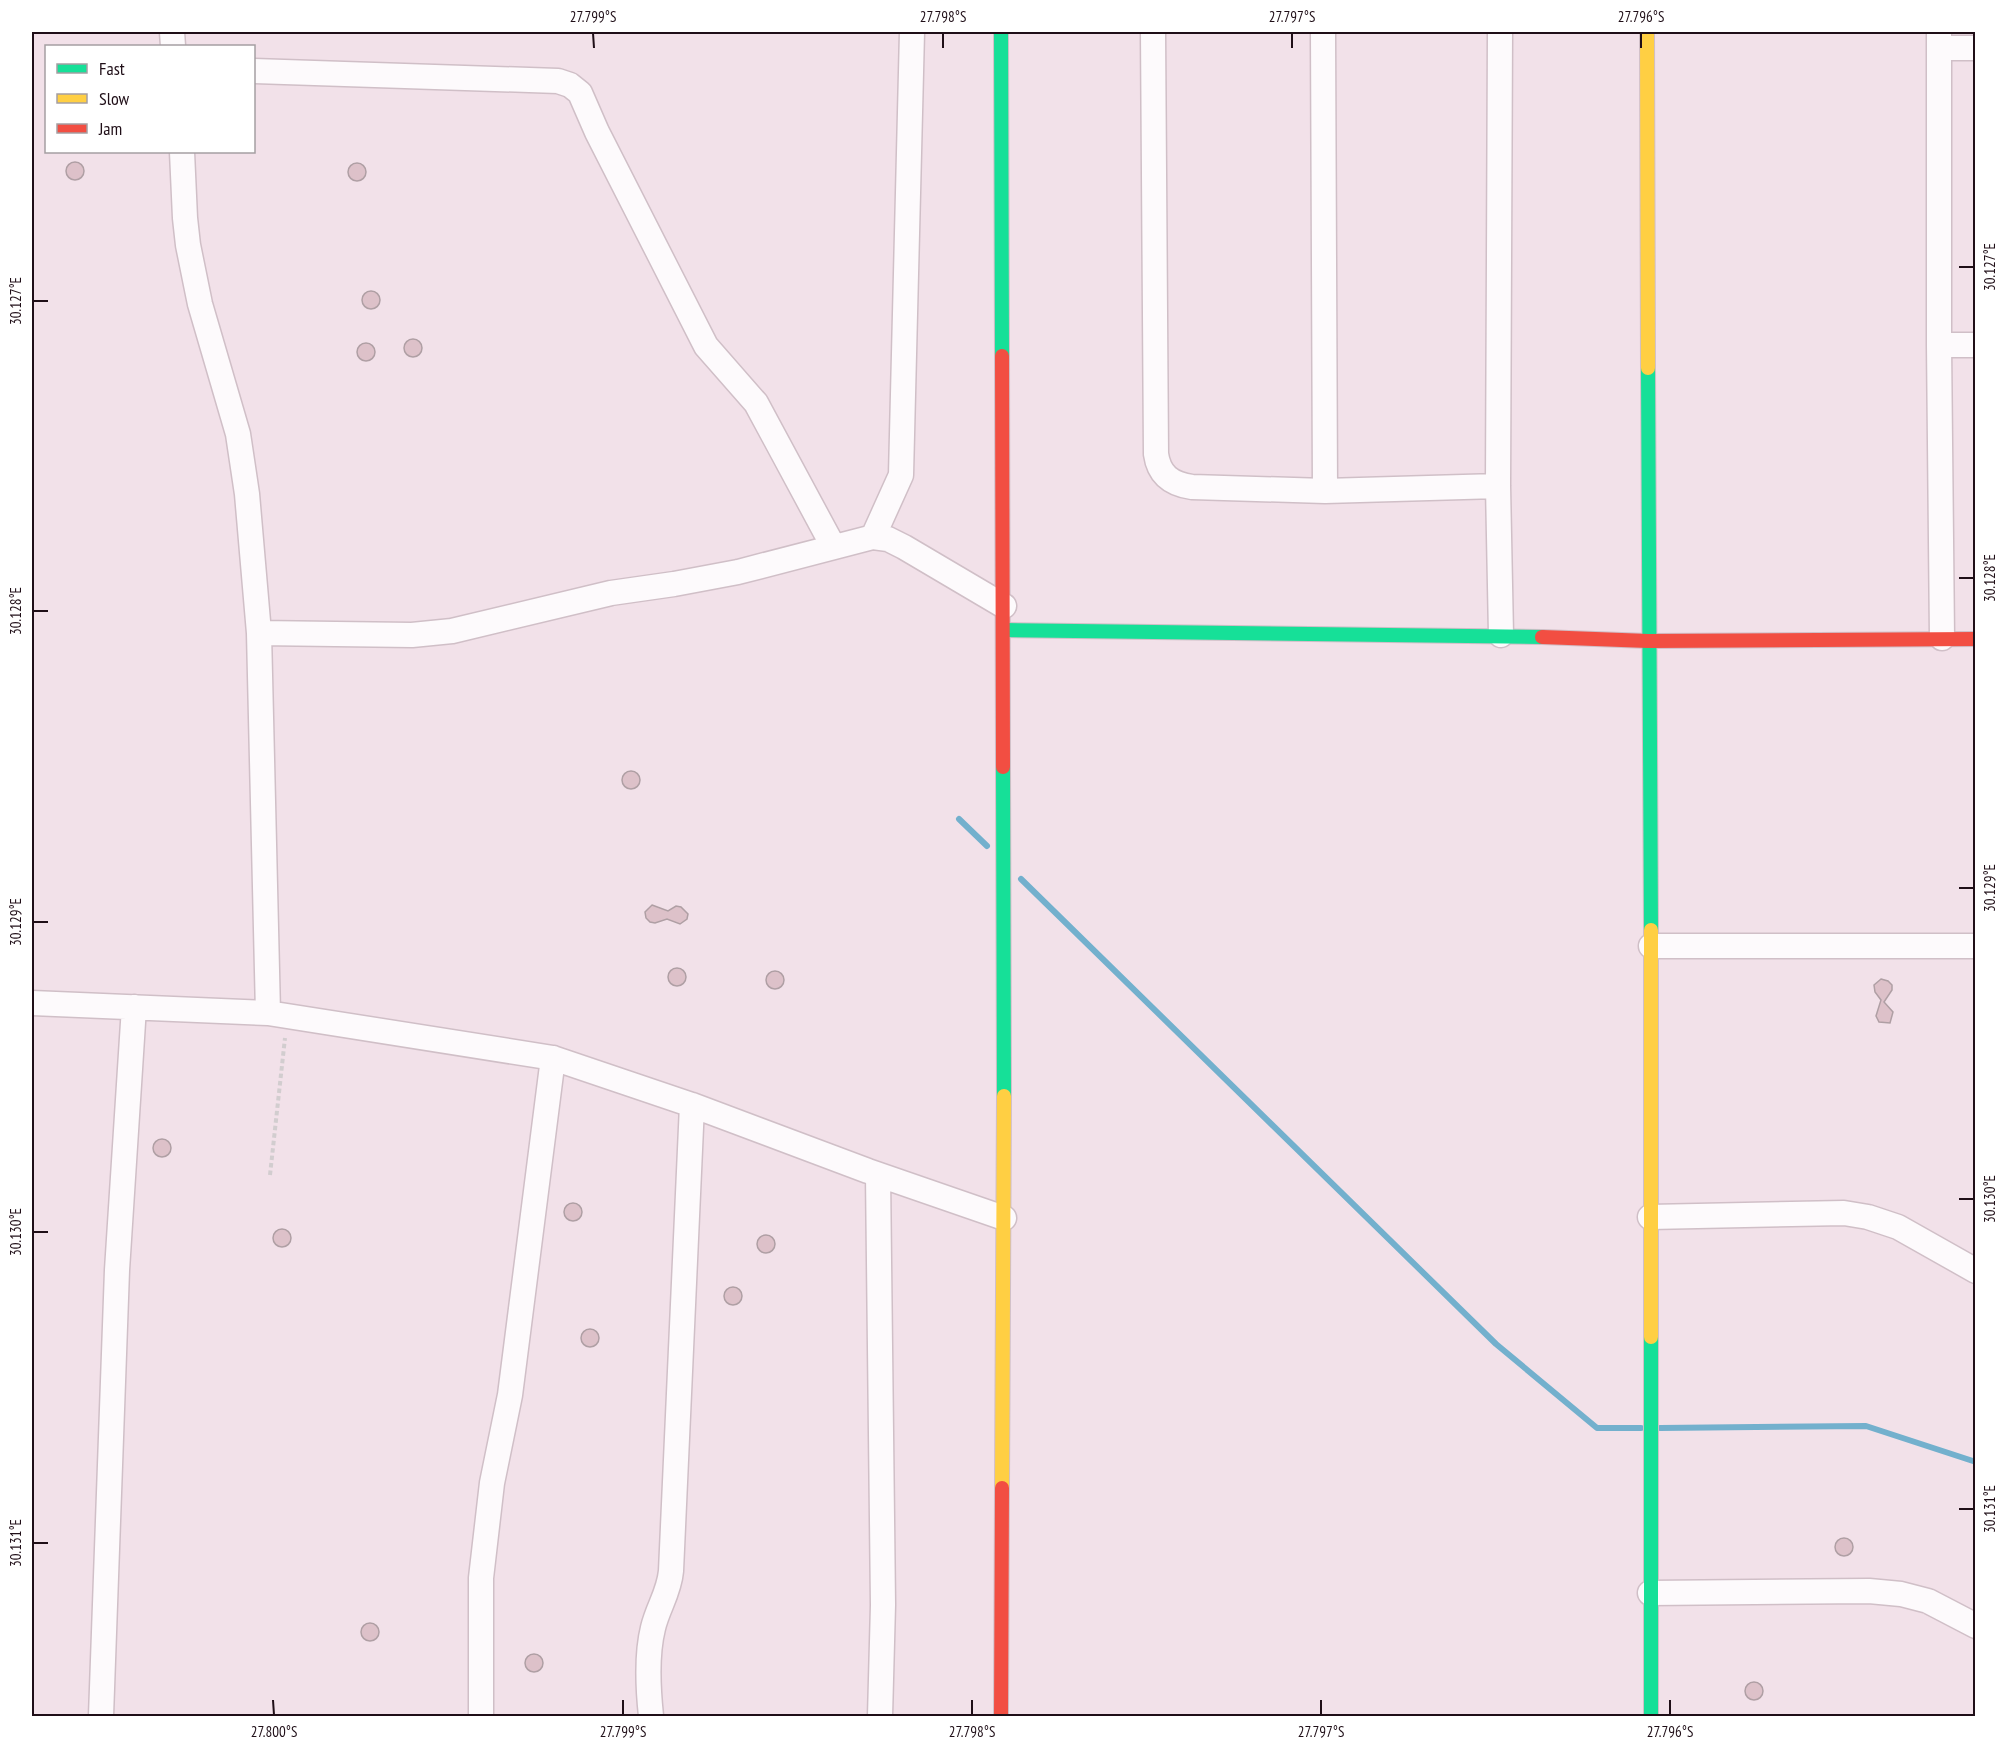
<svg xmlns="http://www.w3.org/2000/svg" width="2007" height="1748" font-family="'PT Sans Narrow',sans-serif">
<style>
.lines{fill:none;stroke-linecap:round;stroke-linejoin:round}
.stream{stroke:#73b0cd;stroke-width:6}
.building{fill:#ddc1c9;stroke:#af9fa4;stroke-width:1.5}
.street-casing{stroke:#d0bfc7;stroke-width:27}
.fast-casing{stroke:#d0bfc7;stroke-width:16}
.slow-casing{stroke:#d0bfc7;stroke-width:16}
.jam-casing{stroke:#d0bfc7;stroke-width:16}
.path{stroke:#d2cdcf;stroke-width:4;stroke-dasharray:4.5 3;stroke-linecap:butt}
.street{stroke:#fdfafc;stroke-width:24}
.fast{stroke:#16e098;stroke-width:14}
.slow{stroke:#ffcf43;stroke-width:14}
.jam{stroke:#f24e42;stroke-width:14}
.ticks{fill:none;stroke:#1f0e17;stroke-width:2}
.neatline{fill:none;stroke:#1f0e17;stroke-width:2}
.ticks-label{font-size:15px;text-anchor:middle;fill:#1f0e17}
</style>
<rect width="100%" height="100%" fill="#f2e1e9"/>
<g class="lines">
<path class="stream" d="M959 819 987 846
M1021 879 1496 1344 1597 1428H1641
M1660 1428 1866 1426 1976 1462"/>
</g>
<path class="building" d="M66 171a9 9 0 1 1 18 0a9 9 0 1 1-18 0Z
M348 172a9 9 0 1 1 18 0a9 9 0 1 1-18 0Z
M362 300a9 9 0 1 1 18 0a9 9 0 1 1-18 0Z
M404 348a9 9 0 1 1 18 0a9 9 0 1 1-18 0Z
M357 352a9 9 0 1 1 18 0a9 9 0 1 1-18 0Z
M622 780a9 9 0 1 1 18 0a9 9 0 1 1-18 0Z
M652 905 668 911 676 906 681 907 688 914 687 919 680 924 667 919 655 923 650 922 646 918 645 912Z
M668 977a9 9 0 1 1 18 0a9 9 0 1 1-18 0Z
M766 980a9 9 0 1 1 18 0a9 9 0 1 1-18 0Z
M1881 979 1888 981 1892 985V990L1884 1002 1893 1012 1890 1023 1879 1022 1876 1016 1881 1000 1875 992 1874 985Z
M153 1148a9 9 0 1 1 18 0a9 9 0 1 1-18 0Z
M564 1212a9 9 0 1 1 18 0a9 9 0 1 1-18 0Z
M273 1238a9 9 0 1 1 18 0a9 9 0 1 1-18 0Z
M757 1244a9 9 0 1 1 18 0a9 9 0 1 1-18 0Z
M724 1296a9 9 0 1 1 18 0a9 9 0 1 1-18 0Z
M581 1338a9 9 0 1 1 18 0a9 9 0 1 1-18 0Z
M1835 1547a9 9 0 1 1 18 0a9 9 0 1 1-18 0Z
M361 1632a9 9 0 1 1 18 0a9 9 0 1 1-18 0Z
M525 1663a9 9 0 1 1 18 0a9 9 0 1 1-18 0Z
M1745 1691a9 9 0 1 1 18 0a9 9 0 1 1-18 0Z"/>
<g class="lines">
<g class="street-casing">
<path id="street" d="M172 32 173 46
M1153 32 1156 454C1159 475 1171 484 1192 487L1325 491 1498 486
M1323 32 1325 491
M1500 32 1498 486 1501 635
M1939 32V345L1942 638
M1939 48H1976
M254 71 558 81 570 85 580 93 597 132 706 346 756 403 833 546
M182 152 185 218 188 245 200 304 238 434 247 494 259 633 268 1013
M1939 345H1976
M873 537 901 475 912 32
M259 633 412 635 452 631 611 593 674 584 738 572 873 537 888 539 904 547 1004 606
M1651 946H1976
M32 1003 268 1013 553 1058 692 1105 868 1171 1004 1218
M878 1175 883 1605 880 1716
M1650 1217 1844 1213 1868 1217 1898 1227 1976 1271
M1650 1593 1869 1591 1901 1594 1928 1601 1976 1626
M101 1716 117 1270 134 1007
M481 1716V1578L492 1483 510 1395 553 1058
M651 1716C648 1688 646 1656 653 1628 658 1607 669 1593 671 1571L692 1105"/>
</g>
<g class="fast-casing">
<path id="fast" d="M1001 32 1002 356
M1648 368 1651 930
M1004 630 1542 637
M1003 767 1004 1096
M1651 1337V1716"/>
</g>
<g class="slow-casing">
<path id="slow" d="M1647 32 1648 368
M1651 930V1337
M1002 1488 1004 1096"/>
</g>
<g class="jam-casing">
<path id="jam" d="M1002 356 1003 767
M1542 637 1648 641 1976 639
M1001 1716 1002 1488"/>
</g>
<path class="path" d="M270 1175 285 1038"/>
<use href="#street" class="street"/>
<use href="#fast" class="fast"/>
<use href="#slow" class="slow"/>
<use href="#jam" class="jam"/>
</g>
<path class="ticks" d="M593 33 594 48M943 33V48M1292 33V48M1641 33V48M1959 267H1974M33 301H48M1959 578H1974M33 611H48M1959 888H1974M33 922H48M1959 1199H1974M33 1232H48M1959 1509H1974M33 1543H48M273 1700 274 1715M623 1700V1715M972 1700V1715M1321 1700V1715M1670 1700V1715"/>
<rect width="2007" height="1748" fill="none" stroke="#ffffff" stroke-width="66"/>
<rect x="45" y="45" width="210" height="108" fill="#ffffff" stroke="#a59fa2" stroke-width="1.5"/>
<rect x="57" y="64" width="30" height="9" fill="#16e098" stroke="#a59fa2" stroke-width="1.5"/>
<text x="99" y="75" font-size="18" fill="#1f0e17">Fast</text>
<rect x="57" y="94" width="30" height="9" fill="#ffcf43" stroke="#a59fa2" stroke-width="1.5"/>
<text x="99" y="105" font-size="18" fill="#1f0e17">Slow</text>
<rect x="57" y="124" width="30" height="9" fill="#f24e42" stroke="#a59fa2" stroke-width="1.5"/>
<text x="99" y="135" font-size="18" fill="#1f0e17">Jam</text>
<rect x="33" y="33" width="1941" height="1682" class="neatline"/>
<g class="ticks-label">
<text x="593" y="22">27.799°S</text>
<text x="943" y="22">27.798°S</text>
<text x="1292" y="22">27.797°S</text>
<text x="1641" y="22">27.796°S</text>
<text transform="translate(1990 267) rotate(-90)" y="5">30.127°E</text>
<text transform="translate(16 301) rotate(-90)" y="5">30.127°E</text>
<text transform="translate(1990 578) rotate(-90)" y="5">30.128°E</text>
<text transform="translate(16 611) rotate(-90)" y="5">30.128°E</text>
<text transform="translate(1990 888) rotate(-90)" y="5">30.129°E</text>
<text transform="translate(16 922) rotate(-90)" y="5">30.129°E</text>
<text transform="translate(1990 1199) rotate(-90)" y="5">30.130°E</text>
<text transform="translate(16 1232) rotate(-90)" y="5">30.130°E</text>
<text transform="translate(1990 1509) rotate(-90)" y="5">30.131°E</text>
<text transform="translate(16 1543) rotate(-90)" y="5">30.131°E</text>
<text x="274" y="1737">27.800°S</text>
<text x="623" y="1737">27.799°S</text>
<text x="972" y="1737">27.798°S</text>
<text x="1321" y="1737">27.797°S</text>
<text x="1670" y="1737">27.796°S</text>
</g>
</svg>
